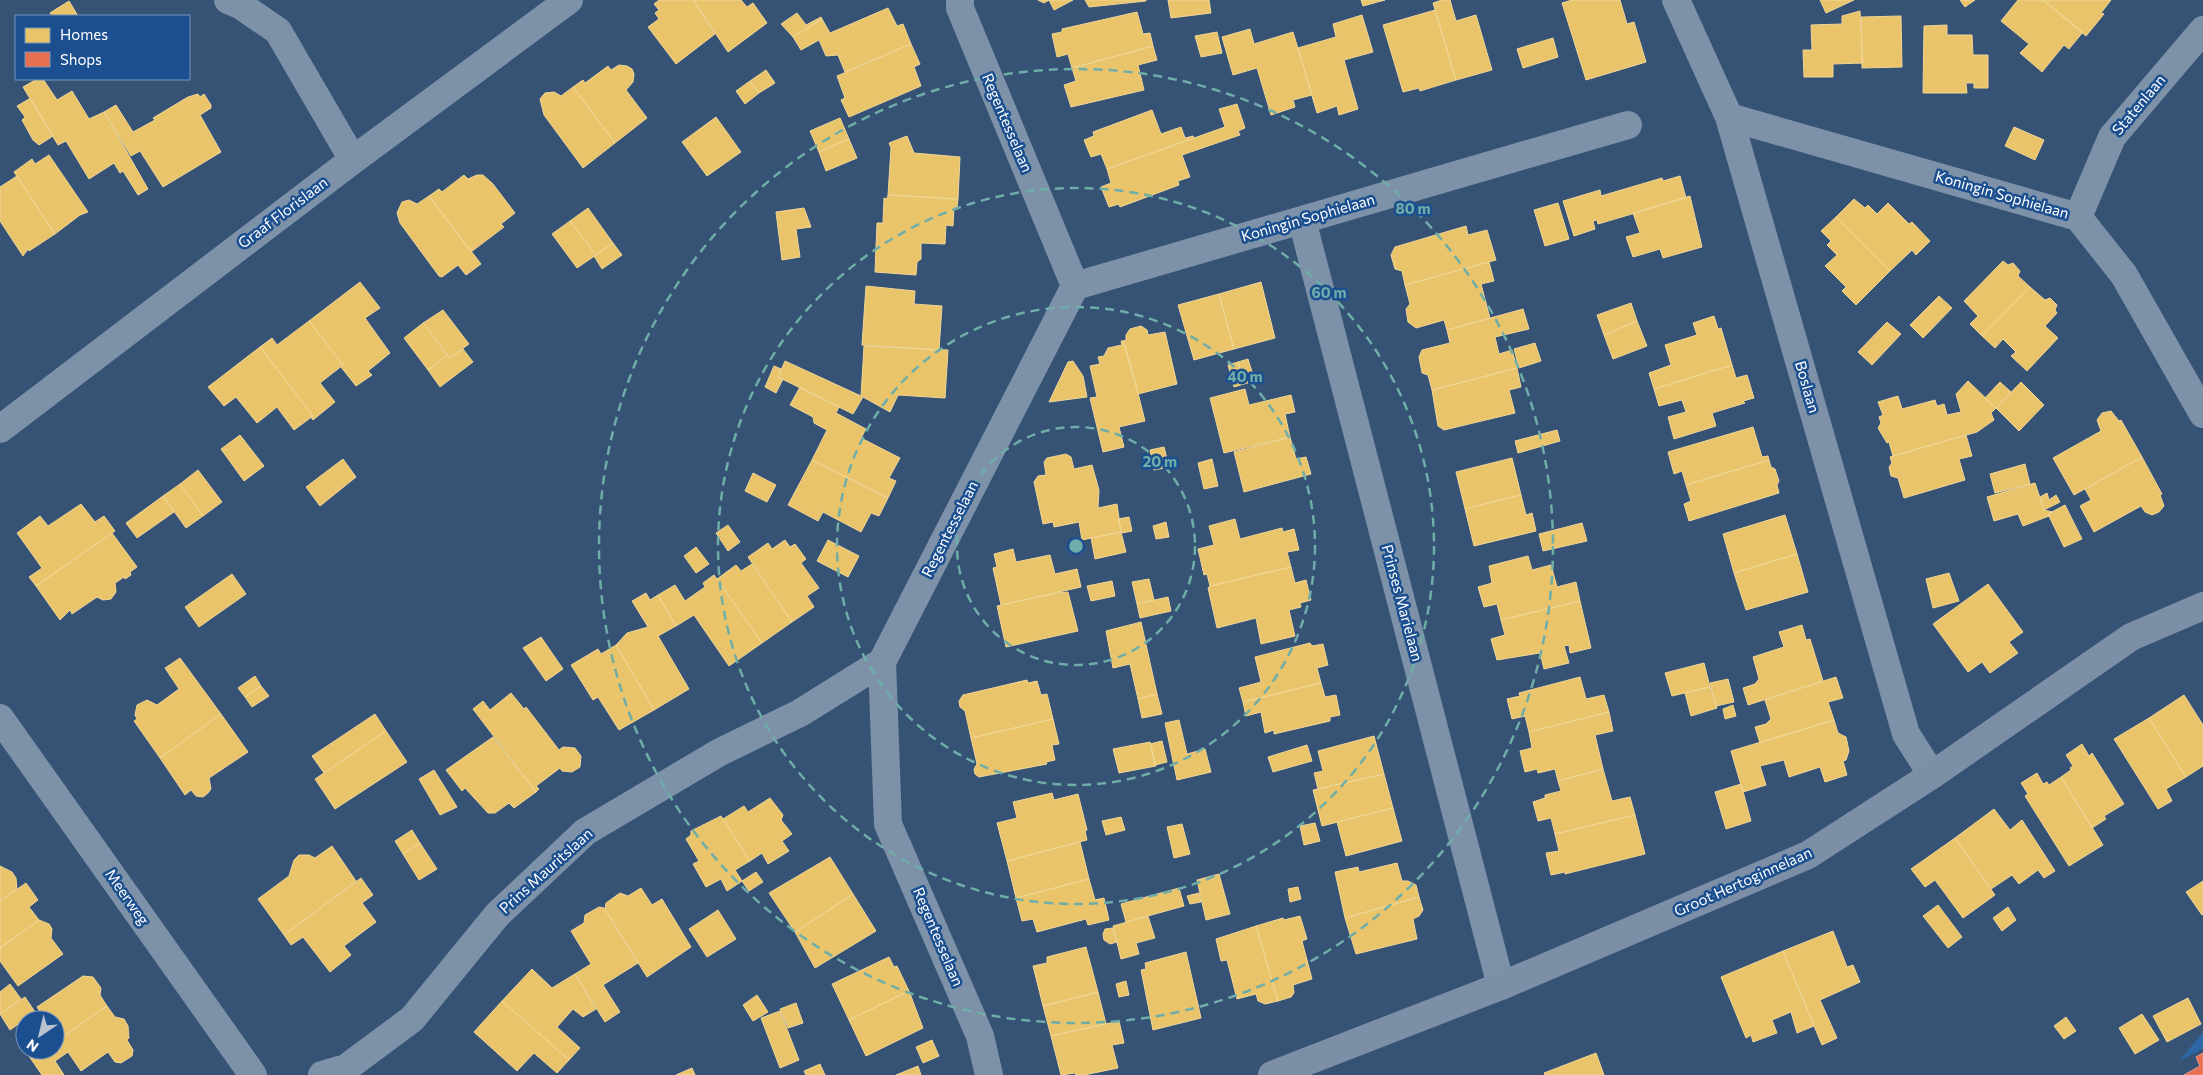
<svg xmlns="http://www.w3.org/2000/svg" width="2203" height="1075" font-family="Commissioner,sans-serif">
<rect width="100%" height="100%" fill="#365274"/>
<path fill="#2f66a5" d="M2203,1032v17l-24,12z"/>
<path fill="#e9c46a" stroke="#f0d697" d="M659,0h34l22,34 -39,30 -28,-37 11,-8 -4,-6 4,-3 -5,-6z
M693,0h48l6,7 6,-4 14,20 -39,29z
M1038,0h35l-19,10 -5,-10 -5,3z
M1085,0h61v1l-57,6z
M1168,0h41l2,13 -40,5z
M1361,0h24l-22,6z
M1442,0h8l6,21 20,-6 16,55 -36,10 -23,-77z
M1572,0h48l7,24 7,-2 12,40 -60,18 -24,-77z
M1820,0h34l-28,13z
M1960,0h15l-10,7z
M2018,0h25l40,32 -14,17 -5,-4 -22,27 -22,-19 9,-9 -28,-23z
M2043,0h68l-10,13 3,1 -18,22z
M69,1l9,15h-26l-2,-3z
M888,8l9,18 6,-2 8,20 -66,28 -7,-17 -12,1 -7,-16 -18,10 -8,-13 29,-18 8,14z
M1435,10l21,70 -36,11 -1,-3 -16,4 -20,-67z
M1860,11l3,52 -30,1v13h-29l-1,-27h9l-1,-25 31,-1v-8z
M1137,12l6,22 7,-1 3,13 -81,22 -4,-14 -11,3 -5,-23 10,-2v-3z
M797,13l9,12 15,-8 1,2 -29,18 -12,-13z
M1362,15l11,37 -29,8 14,49 -19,6 -2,-9 -20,7 -19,-65 38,-11 -3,-13z
M1901,16l1,51 -40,1 -1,-51z
M1947,25v10h25l1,20h15v33h-14v-5h-8l1,10h-44l1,-67z
M1250,29l4,15 39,-12 19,63 -19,5 2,7 -24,8 -14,-47 -24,7 -11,-38z
M1217,32l5,21 -21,4 -6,-21z
M1553,38l5,19 -35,11 -6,-19z
M911,44l9,20 -6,3 7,19 -72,31 -8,-17 4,-2 -8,-22z
M1153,46l4,14 -19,5 6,25 -73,17 -7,-22 12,-4 -4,-13z
M619,65l8,1 5,3 2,5 -1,8 -7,8 21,28 -32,25 -42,-56 10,-7 2,3 23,-17 3,4z
M766,70l9,13 -16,10 -9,-12z
M37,79h6l14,21 15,-9 17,28 15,-7 44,77 -10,6 -15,-24 -3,2 -6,-10 -25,16 -23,-38 -8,4 -35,-58z
M750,81l9,12 -14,11 -9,-13z
M573,87l42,56 -32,25 -39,-53 -4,-16 5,-6 9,-1 7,4z
M198,94l2,3 4,-3 7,11v3l-11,7 21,37 -58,35 -23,-36 -9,5 -27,-44 12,-7 17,27 22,-12 -2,-2 35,-21z
M29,99h2l22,37 -14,9 -6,-5 -11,-20 3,-3 -8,-11z
M1237,104l8,24 -7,3 2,4 -58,20 8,22 -12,4 1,4 -59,22 -1,-3 -10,3 -8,-20 10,-4 -4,-14 118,-42 -6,-18z
M1152,110l9,24 20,-7 4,11 8,-2 1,2 -87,31 -6,-15 -10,3 -7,-17 10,-4 -1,-4z
M716,117l25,35 -34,24 -25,-34z
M840,118l9,21 -30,13 -9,-21z
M2014,127l30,13 -9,20 -30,-14z
M907,136l7,17 46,4 -2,42 -70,-4 3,-47 -2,-5z
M849,139l8,19 -31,13 -7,-19z
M49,155l39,57 -8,3 -25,19 -41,-62 18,-13 3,5z
M464,175l4,4 9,-4h6l10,9 22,29 -14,11 3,3 -33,25 -42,-56 10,-7 3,3z
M17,176l38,58 -26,17 -1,-2 -5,7 -23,-35v-34z
M1680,176l6,22 -88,26 -1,-4 -4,1 2,8 -21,7 -11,-35 37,-11 1,6 61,-18 1,3z
M888,195l70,4 -1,8h-3l-1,19 -7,-1 -1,19 -24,-1v16l-4,3 -1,13 -41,-3 2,-49h6l1,-25 3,1z
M429,196l52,68 -15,11 -8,-10 -16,12 -3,-1 -39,-53 -3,-10 5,-11 7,-2 8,4z
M1690,196l12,51 -39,11 -3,-9 -27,8 -7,-20 14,-4 -7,-20z
M1854,199l11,9 3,-3 9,9 11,-11 21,21 3,-2 18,19 -14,14 -4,-5 -22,21 -54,-54z
M1558,203l11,36 -24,7 -11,-36z
M588,208l25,35 -17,12 -26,-34z
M804,208l7,19 -15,2 4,28 -18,3 -6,-48z
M1836,217l54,54 -34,34 -14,-14 4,-4 -21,-21 12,-11 -10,-10 4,-4 -10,-10z
M570,221l26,34 -19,13 -25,-34z
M1466,226l2,9 19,-5 9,30 -91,25 -3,-14 -7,-2 -4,-14 4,-8z
M613,243l9,12 -20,14 -8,-13z
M2003,261l5,4 5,-2 7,8 -2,5 12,11 -48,49 -12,-12 8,-8 -14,-15z
M1489,262l5,19 -13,3 9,34 -43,12 -3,-10 -28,8 -8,-6 -2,-13 4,-5 -5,-19z
M360,282l20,26 -15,10 25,35 -22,18 4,4 -16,11 -15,-19 2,-2 -34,-44z
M1261,282l14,56 -41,11 -15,-55z
M866,286l49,5 -1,13 28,2 -3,44 -77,-5z
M2030,287l15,13 5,-2 7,7 -2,5 2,3 -12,13 13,12 -31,33 -16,-15 5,-4 -13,-13 -8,9 -13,-12z
M1219,294l15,55 -40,11 -16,-55z
M1939,296l13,12 -29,30 -13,-13z
M1631,303l6,18 -33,14 -7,-20z
M1523,309l6,20 -34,8 4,17 13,-4 5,18 -85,22 -4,-15 -6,-2 -3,-16 3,-7 28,-7 -3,-13z
M443,310l26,34 -19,14 -27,-35z
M1714,316l4,13 3,-1 11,37 -78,24 -5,-16 22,-8 -6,-20 32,-10 -4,-12z
M309,321l34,44 -23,18 15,19 -22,18 -2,-3 2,-1 -53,-69 12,-9 5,7z
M1637,321l10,25 -34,13 -9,-24z
M1887,322l14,12 -29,31 -14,-13z
M423,323l24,32 -19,15 -24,-32z
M1141,326l6,4 1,5 17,-3 12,52 -39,10 -15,-53 3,-1v-5l4,-6z
M1121,341h2l7,20 15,60 -26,6 5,20 -21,5 -13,-54 7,-1 -7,-31 10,-2 -2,-7 6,-1 4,-8 14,-3z
M1535,343l6,18 -22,7 -5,-19z
M864,346l84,4 -3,48 -47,-3 -8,17 -27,-15 -10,17 -75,-37 7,-16 76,35z
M260,347l53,69 -19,14 -17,-23 -20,16 -21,-26 -12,9 -16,-19z
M463,349l10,13 -33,25 -12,-17 19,-15 3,3z
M1248,359l7,22 -11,3 -6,-22z
M1073,361l10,15 4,21 -38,5 19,-40z
M1238,362l6,22 -10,3 -6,-22z
M1732,365l4,13 11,-3 7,23 -11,3 2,2 -33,10 4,13 -42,13 -6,-22 18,-5 -4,-12 -23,6 -5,-17z
M774,366l7,3 -3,8 5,2 -7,14 -11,-6z
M1517,368l4,19 -12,3 6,23 -71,17 -6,-4 -6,-36z
M1968,381l28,27 -5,5 3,7 -17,12 -84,24 -4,-14 -2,1 -9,-15 3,-5 -2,-6 4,-2 -5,-13 20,-6 4,13 33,-9 2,6 7,-2 3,11 14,-3 -5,-18z
M2000,382l11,10 -15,16 -11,-10z
M2021,382l23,23 -25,26 -23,-23z
M800,387l39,20 -3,6 30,16 -5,9 39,20 -11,20 7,3 -8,17 -76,-38 15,-30 -13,-7 -1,-6 -23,-12z
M1245,389l4,16 42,-10 4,17 -10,2 5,23 -66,16 -14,-55z
M2111,411l8,10 2,-1 21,37 -68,38 -21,-37 48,-27 -4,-11 5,-7z
M1753,427l9,30 6,-1 1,4 -83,25 -4,-14 -8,3 -6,-22z
M1557,430l3,11 -42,12 -3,-12z
M240,435l24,31 -20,15 -23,-32z
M1966,435l6,21 -13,3 6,21 -61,18 -6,-20 -7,-2 -2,-9 3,-4 -2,-6z
M1290,437l6,22 10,-2 5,17 -67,18 -10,-40z
M1164,447l5,20 -15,3 -4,-20z
M1066,454l5,3 3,12 18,-4 7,25 -1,18 19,-4 4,28 -39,8 -3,-18 -25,5 -1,-5 -10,2 -9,-42 4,-6 8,-1 -2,-13 3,-4z
M2142,457l20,37 -2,1 4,11 -5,6 -7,3 -7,-3 -4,-6 -47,26 -14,-26 11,-6 -6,-11z
M1512,458l9,37 -56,14 -9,-37z
M343,459l13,18 -36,29 -14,-19z
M1212,459l6,27 -14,3 -6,-26z
M812,460l76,38 -9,18 -8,-3 -10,19 -38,-20 -5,9 -30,-16z
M1769,460l2,7 4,2 4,12 -2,4 2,8 -90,28 -5,-17 7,-3 -5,-16z
M2025,464l5,20 -35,9 -5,-19z
M198,470l24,32 -19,14 -23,-32z
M753,473l23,12 -9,17 -22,-11z
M2035,483l9,27 8,2 -4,2 1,2 -26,10 -5,-12 -24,7 -7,-24z
M180,484l23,32 -17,12 -23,-32z
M2047,493l2,7 7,-5 4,7 -16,8 -4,-13z
M1521,495l5,20 6,-2 4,18 -62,15 -9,-37z
M163,496l11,16 -37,26 -11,-15z
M81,504l14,18 9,-6 11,15 -79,55 -7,-9 13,-9 -25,-35 23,-17 8,10z
M2065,505l17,34 -18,8 -16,-33z
M1785,515l12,39 -63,19 -11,-39z
M1129,517l3,14 -10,2 -4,-14z
M1235,519l5,20 42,-11 1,4 11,-3 5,21 -12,2 4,15 -81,19 -3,-12 -3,1 -6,-26 16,-4 -5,-19z
M1166,522l3,15 -13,2 -3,-13z
M1582,523l5,18 -44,10 -4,-17z
M728,525l12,17 -12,9 -12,-18z
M1121,532l5,20 -31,7 -4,-21z
M112,533l25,34 -7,5 1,3 -6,4 -1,-2 -9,6 1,9 -5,7 -8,1 -6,-3 -25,17 -2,-4 -10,10 -24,-34z
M785,540l5,7 5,-3 11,15 -5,4 18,25 -12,8 7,11 -22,15 -44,-65 20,-14 4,6z
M828,540l31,16 -11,21 -31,-16z
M696,547l13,17 -13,9 -12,-17z
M1013,549l3,13 34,-7 5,19 22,-5 4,18 -80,18 -8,-37 4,-1 -3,-13z
M1797,554l11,38 -62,18 -12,-37z
M1528,556l4,14 19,-5 6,22 19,-5 4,19 -79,19 -4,-16 -13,3 -6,-20 14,-4 -3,-17z
M752,564l40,58 -30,21 -45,-64 19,-14 5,6z
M1291,567l4,16 11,-3 5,20 -11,3 1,4 -12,3 6,26 -34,8 -5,-26 -39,10 -9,-40 2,-2z
M1949,573l10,28 -26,7 -7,-29z
M232,574l14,20 -47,33 -14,-20z
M714,575l48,68 -33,23 -35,-51 -18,11 -18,-31 17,-10 10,16 20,-14 -2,-4z
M1149,579l5,21 -17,4 -5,-22z
M1112,581l3,15 -24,5 -4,-15z
M1988,584l35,48 -14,10 9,11 -28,20 -8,-11 -14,10 -35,-48z
M1068,592l10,39 -72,16 -9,-41 59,-13z
M646,593l4,7 8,-5 18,31 -18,10 31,53 -35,21 -38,-65 11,-12 21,-6 -16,-26z
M1168,597l3,14 -31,7 -3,-14z
M1580,601l11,47 -21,5 -1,-8 -5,1 5,17 -25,6 -4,-16 -43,7 -6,-21 14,-4 -4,-15z
M1141,622l16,72 -19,5 -8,-35 -17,4 -7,-37z
M1802,625l4,15 4,-1 13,42 -75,24 -5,-17 12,-4 4,-5 -6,-22 31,-10 -5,-15z
M541,637l22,32 -17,12 -23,-33z
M1310,643l2,3 11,-2 5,21 -11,3 4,15 -78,19 -4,-14 22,-6 -6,-25z
M616,645l38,65 -35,20 -21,-33 -5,3 -22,-35 27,-16 3,5z
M180,658l41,56 -61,44 -26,-37 3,-2 -2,-4 2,-10 10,-5 10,5 22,-16 -14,-21z
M1704,663l6,24 -38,9 -7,-23z
M255,676l6,10 -16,11 -7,-9z
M1580,677l6,22 18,-4 5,17 -80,20 -4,-16 -13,3 -5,-20 13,-3 -1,-3z
M1836,677l7,21 -15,4 6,18 -74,23 -5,-16 11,-3 5,-5 -6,-19z
M1728,679l6,23 -18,4 -6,-23z
M1027,680l1,3 9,-2 4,14 6,-1 6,25 -82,19 -6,-27 -5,-4 -1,-6 4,-6z
M1321,683l4,14 11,-2 4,20 -10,2v4l-56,13v-4l-9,3 -4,-21 -15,4 -3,-14z
M261,686l8,10 -17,11 -7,-10z
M1710,687l7,21 -26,8 -6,-23z
M511,693l13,16 2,-2 33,43 4,-3 12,1 6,8 -1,11 -8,5 -10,-1 -2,-3 -24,18 3,3 -3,3 -63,-83 10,-8 7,9z
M1157,694l5,20 -20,4 -4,-19z
M2184,695l19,30v41l-17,11 -37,-59z
M1733,705l3,11 -11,3 -2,-10z
M1609,712l4,19 -18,4 8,34 -45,12 -3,-12 -17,4 -1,-4 -12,3 -5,-21 12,-3 -3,-16z
M221,714l27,38 -39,26 2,11 -3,4 -5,4 -7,-1 -5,-6 -6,5 -25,-37z
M375,714l11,17 -62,42 -12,-17z
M2149,718l37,59 -20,12 6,12 -14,8 -44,-70z
M1053,719l6,25 -7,1 3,15 -9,2 1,2 -68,13 -4,-3 -1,-5 3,-5 -6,-26z
M1179,720l8,34 18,-5 6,23 -34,8 -12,-57z
M1834,720l4,13 8,4 3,14 -3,9 -3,1 4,14 -22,7 -5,-15 -31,10 -5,-17 -24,6 6,19 -23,7 -12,-41z
M386,731l21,31 -72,47 -20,-30z
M1374,736l10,38 -66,15 -4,-16 9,-2 -5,-20z
M493,737l43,55 -22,16 -5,-5 -14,10h-7l-23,-25 -3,3 -16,-21z
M1162,741l5,21 -12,3 -5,-21z
M1150,742l6,24 -37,7 -6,-24z
M2082,744l7,12 3,-3 32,51 -20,12 2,3 -14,9 -31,-51 10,-7 -1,-2 3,-2 -7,-11z
M1307,745l5,16 -39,11 -5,-15z
M1603,769l9,32 18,-4 5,18 -80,19 -4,-16 -13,3 -5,-19 12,-4v-3l16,-4 -3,-10z
M434,770l23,37 -17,8 -21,-36z
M2037,773l6,11 4,-2 2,3 12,-8 42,68 -34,21 -44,-70 3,-2 -7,-11z
M1384,774l9,34 -71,18 -9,-36z
M1741,784l10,37 -25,8 -11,-37z
M1052,793l2,7 24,-6 9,36 -2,1 2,9 -80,21 -10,-38 20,-5 -4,-16z
M770,798l13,17 -2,5 11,14 -10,7 7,10 -21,13 -6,-11 -12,8 -27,-42 21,-13 4,6z
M1393,808l9,33 -56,15 -9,-34z
M1994,809l16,21 12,-10 33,51 -11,7 -6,-8 -19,14 -7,-9 -21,14 -36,-51z
M1635,815l10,39 -80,20v-2l-14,3 -5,-22 13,-2 -4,-17z
M721,816l29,45 -15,9 7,11 -15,10 -6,-12 -15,8 -13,-23 6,-3 -13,-22 5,-4v-4z
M1121,817l4,13 -19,5 -4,-14z
M1315,823l5,18 -16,4 -4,-19z
M1182,824l8,30 -16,4 -7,-31z
M412,830l8,13 -17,11 -8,-13z
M1955,838l40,57 -32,23 -28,-38 -10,7 -14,-18z
M1080,842l9,37 -73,19 -9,-37z
M420,843l17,26 -18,11 -16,-26z
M332,846l24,35 -72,54 -26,-36 31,-23 5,-16 5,-5h10l6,3z
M830,857l23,37 -58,38 -26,-39z
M1397,863l5,18h6l8,4 3,12 -74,21 -10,-46 23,-5 1,5z
M0,866l12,6 4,6 1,11 -17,12z
M756,872l7,10 -14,9 -7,-10z
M1219,874l11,40 -24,6 -9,-40z
M361,878l12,17 -11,8 14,19 -32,24 7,9 -21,17 -27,-35 -12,8 -7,-10z
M1089,879l6,21 9,-2 5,22 -21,5 -2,-6 -49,13 -4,-13 -11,2 -6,-23z
M2203,881v33l-1,1 -16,-23z
M26,883l12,17 -9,7 10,13 -39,28v-47z
M1298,887l3,12 -11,3 -2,-13z
M641,888l11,17 10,-6 29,48 -44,30 -42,-68 1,-6 14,-10 8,3z
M1179,888l5,18 -58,16 -5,-18z
M1199,893l2,9 -11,2 -3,-8z
M853,894l23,37 -61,37 -20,-36z
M1419,897l4,13 -4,6 -6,3 4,20 -61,15 -11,-36z
M1938,905l24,32 -14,11 -25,-32z
M599,907l5,1 34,55 -35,22 17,27 -15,10 -30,-48 16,-10 -20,-33 13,-8 1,-8z
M2008,907l8,13 -14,11 -9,-13z
M718,910l18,29 -29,18 -18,-28z
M1148,916l7,22 -19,5 3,11 -18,5 -8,-33z
M1300,916l7,23 -5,2 10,38 -19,6 1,8 -3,4 -13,4 -22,-75 27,-8 1,2z
M39,920l10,4 3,5 -1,9 12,16 -45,32 -18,-25v-13z
M1256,926l22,75 -13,3 -7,-3 -2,-7 -19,5 -10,-39 -6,1 -5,-22z
M1113,928l4,14 -7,2 -6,-4 -1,-6 2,-5z
M1833,931l14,36 6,-2 7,17 -40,18 17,38 -15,7 -39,-94z
M1086,947l12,45 -55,14 -10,-40 14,-3v-6z
M1783,951l31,75 -17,7 -6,-21 -19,8 5,13 -24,9 -2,-7 -5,3 -25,-61z
M1186,952l15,66 -48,12 -12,-60 5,-1 -1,-6z
M889,957l5,10 3,-1 12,25 -60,29 -17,-36z
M532,969l20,19 23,-14 21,35 -13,8 -10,-8 -16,18 23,21 -11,12 -67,-59z
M83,976l10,1 8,11 -1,7 7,11 -48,33 -4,-6v-13h-9l-9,-13z
M1126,981l3,14 -10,2 -3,-13z
M10,984l11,15 -21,15v-22z
M909,991l14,37 -57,28 -17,-36z
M1098,992l8,32 -55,12 -8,-30z
M757,995l11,17 -15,9 -10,-16z
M25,997l10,15 -25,18 -10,-16z
M2188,998l13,26 -34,18 -14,-26z
M502,1001l67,59 -12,13 -23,-20 -17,18 -43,-39z
M796,1003l7,20 -15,5 -8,-19z
M107,1006l8,11 9,2 4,7 1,12 -2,2 6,10 -1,6 -11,7 -6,-1 -7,-10 -27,19 -13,-19 -13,9 9,14h-22l-11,-16 13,-9h11v-8z
M780,1011l19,49 -19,8 -19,-50z
M2142,1014l17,26 -24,14 -16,-26z
M2066,1017l10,14 -12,8 -10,-13z
M1119,1021l5,22 -12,2 6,23 -34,7h-8l-1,-2 -14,2 -10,-39z
M932,1040l7,16 -16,7 -7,-16z
M25,1047v3l18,1 -12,8 -8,-11z
M1596,1053l8,22h-59l-1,-2z
M820,1064l5,11h-19l-2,-4z
M918,1066l3,9h-25l5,-2z
M692,1068l3,7h-19z"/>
<path fill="#e76f51" stroke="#ee9a85" d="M2203,1053v22h-19l16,-9 -4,-9z"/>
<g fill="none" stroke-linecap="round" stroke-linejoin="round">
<path stroke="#7d92a8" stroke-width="28" d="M228,0l12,5 38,26 75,129
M960,0v8l115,278 -193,376 6,162 92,212 9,39
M1676,0l53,117 177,617 26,41
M1729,117l349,100 46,58 79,139
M2078,217l34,-80 91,-107
M1302,220l199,766
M1075,286l553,-161
M0,429l353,-269 216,-160
M0,718l253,357
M322,1075l24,-7 66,-49 85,-104 88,-83 135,-80 80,-39 82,-51"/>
<path stroke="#7d8ea7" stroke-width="28" d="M1272,1075l229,-89 307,-131 124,-80 199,-138 72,-31"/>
</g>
<g fill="none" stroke="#6fada8" stroke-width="2.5" stroke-dasharray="9 6">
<circle cx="1076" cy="546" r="119"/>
<circle cx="1076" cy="546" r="239"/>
<circle cx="1076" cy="546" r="358"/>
<circle cx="1076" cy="546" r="477"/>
</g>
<g text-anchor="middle" stroke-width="5" stroke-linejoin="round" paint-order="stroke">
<g font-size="15" fill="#fff" stroke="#1b4f8f">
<text transform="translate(2139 105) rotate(-50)" y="5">Statenlaan</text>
<text transform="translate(1007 123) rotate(67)" y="5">Regentesselaan</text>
<text transform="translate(2002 195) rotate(16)" y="5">Koningin Sophielaan</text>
<text transform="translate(283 213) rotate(-37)" y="5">Graaf Florislaan</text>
<text transform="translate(1308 218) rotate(-16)" y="5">Koningin Sophielaan</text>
<text transform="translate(1807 387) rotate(74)" y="5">Boslaan</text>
<text transform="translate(950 529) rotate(-63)" y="5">Regentesselaan</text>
<text transform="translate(1402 603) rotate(75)" y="5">Prinses Marielaan</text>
<text transform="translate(546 871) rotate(-42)" y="5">Prins Mauritslaan</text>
<text transform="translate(1743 882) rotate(-24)" y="5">Groot Hertoginnelaan</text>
<text transform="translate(127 897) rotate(55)" y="5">Meerweg</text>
<text transform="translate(938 937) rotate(67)" y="5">Regentesselaan</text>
</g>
</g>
<circle cx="1076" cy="546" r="8" fill="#6fada8" stroke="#1b4f8f" stroke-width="2.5"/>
<g font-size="15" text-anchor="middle" font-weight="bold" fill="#6fada8" stroke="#1b4f8f" stroke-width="5" stroke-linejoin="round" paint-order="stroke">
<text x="1413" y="214">80 m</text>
<text x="1329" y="298">60 m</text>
<text x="1245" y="382">40 m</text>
<text x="1160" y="467">20 m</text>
</g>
<rect x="15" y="15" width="175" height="65" fill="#1b4f8f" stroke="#7695bc"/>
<rect x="25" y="28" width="25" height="15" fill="#e9c46a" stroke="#7695bc"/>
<text x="60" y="40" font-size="15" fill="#ffffff">Homes</text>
<rect x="25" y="52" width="25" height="15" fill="#e76f51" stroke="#7695bc"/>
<text x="60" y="65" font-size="15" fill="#ffffff">Shops</text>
<g transform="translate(40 1035) rotate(215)"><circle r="24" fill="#1b4f8f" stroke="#7695bc"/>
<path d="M0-4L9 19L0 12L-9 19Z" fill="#b9c2ce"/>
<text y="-8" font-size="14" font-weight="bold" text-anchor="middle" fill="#ffffff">N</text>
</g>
</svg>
